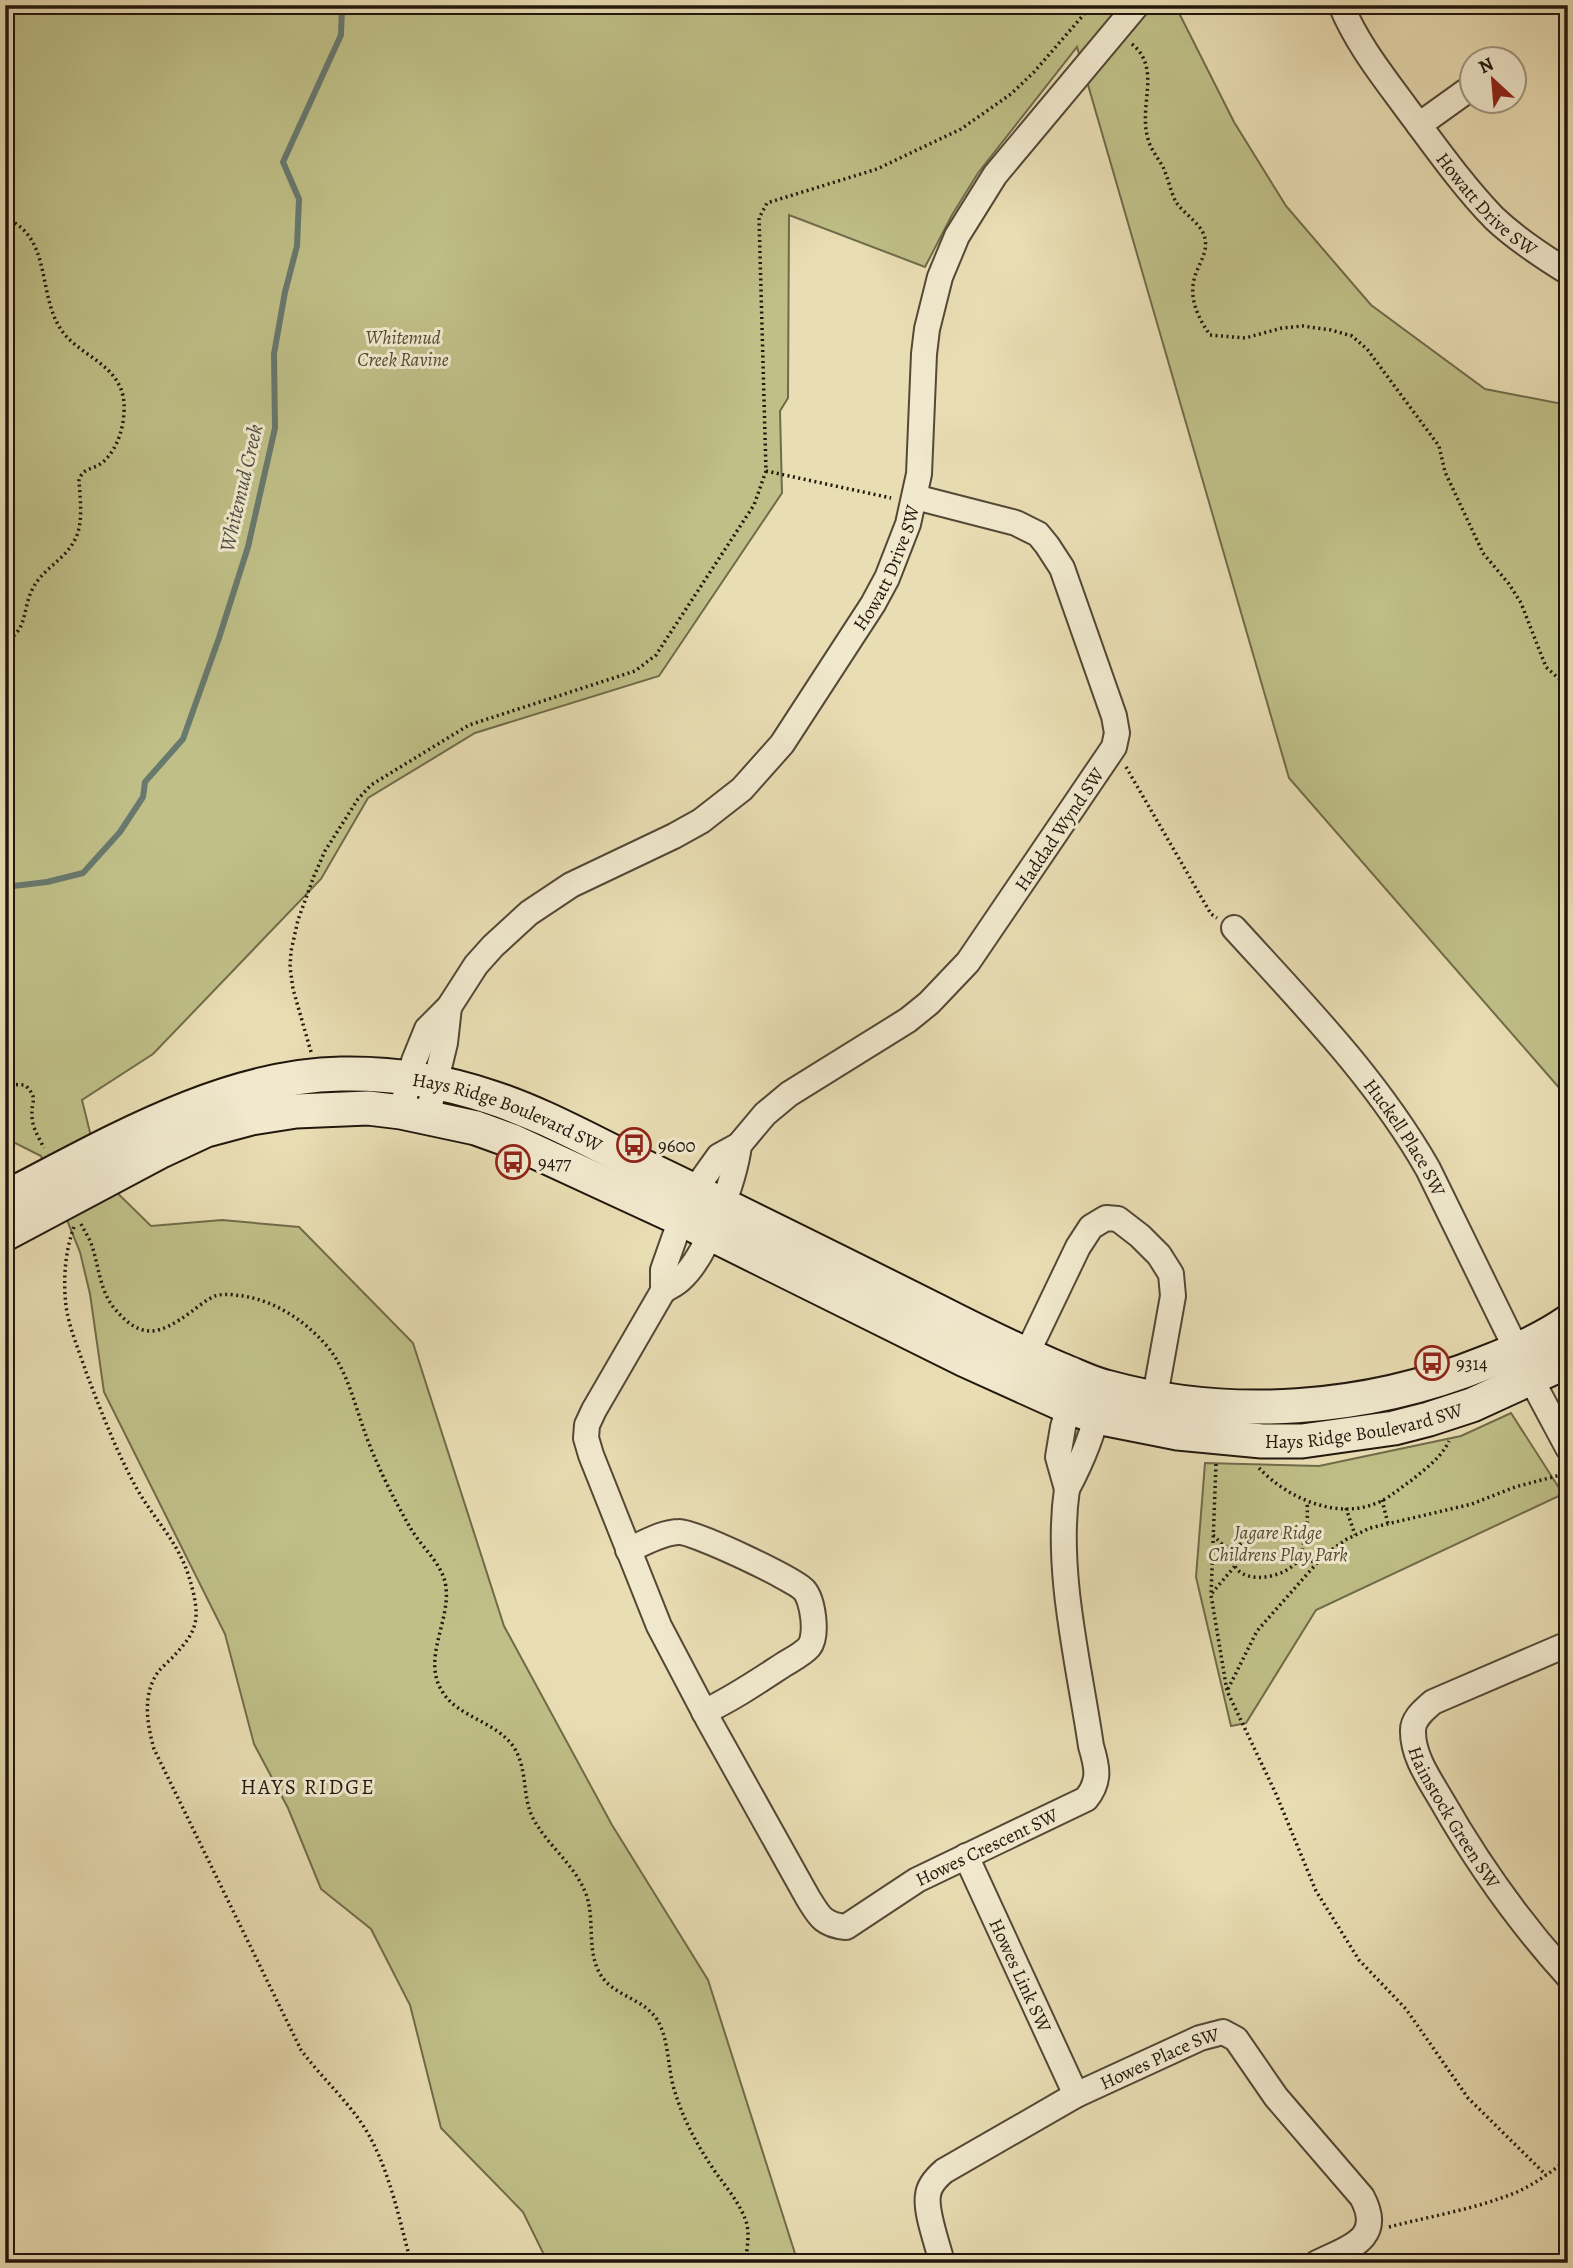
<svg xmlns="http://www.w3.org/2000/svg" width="1573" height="2268" font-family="Alegreya,serif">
<rect width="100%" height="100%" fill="#e9ddb3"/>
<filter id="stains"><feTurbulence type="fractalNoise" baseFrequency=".00286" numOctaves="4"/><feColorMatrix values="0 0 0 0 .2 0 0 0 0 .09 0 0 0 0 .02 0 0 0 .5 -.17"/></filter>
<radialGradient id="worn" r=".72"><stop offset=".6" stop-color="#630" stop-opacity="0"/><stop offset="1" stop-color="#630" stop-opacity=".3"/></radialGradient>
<path fill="#bfbf87" stroke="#706b4a" stroke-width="2" d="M5,5h1170l59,117 52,84 85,99 114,84 83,16v693l-279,-320 -212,-731 -99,126 -26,42 -27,52 -136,-52 -1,183 -8,13 2,82 -123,183 -184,57 -107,65 -47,81 -168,175 -71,46 19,77 50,49 71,-6 77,7 114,116 91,283 108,199 96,155 90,283h-250l-25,-51 -82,-84 -31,-123 -39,-76 -50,-40 -33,-81 -34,-64 -29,-110 -121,-242 -14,-98 -10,-42 -39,-96 -36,-18z
M1511,1413l52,81 -247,116 -70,113 -15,3 -35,-149 9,-114 114,3 142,-30z"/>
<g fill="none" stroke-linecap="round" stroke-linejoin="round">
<path stroke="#68796e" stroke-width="6" d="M5,484l3,13 -3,19
M5,887l42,-5 36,-9 37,-41 23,-35 2,-15 38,-43 36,-101 29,-91 27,-119 -1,-74 11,-62 12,-46 2,-47 -16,-37 58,-127 1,-30"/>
<g stroke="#544836" stroke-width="28">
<g id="street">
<path id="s1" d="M1341,5c16,39 42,71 66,104 28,37 55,76 87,109 22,21 48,38 74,54"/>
<path d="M1419,125l53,-38"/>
<path id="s2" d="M915,497l101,26 22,11 9,11 15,23 52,148 3,17 -3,14 -146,215 -39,41 -21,17 -119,74 -24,20 -26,31 -20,11 -25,35 -13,28 -18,51v21l-69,119 -7,15 -1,13 5,17 68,171 50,95 99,177c11,18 15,27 38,29l71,-47 169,-81c15,-18 11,-33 5,-53 -12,-82 -36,-175 -24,-257"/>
<path id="s3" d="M1234,928c70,77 142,150 194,241l103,210 37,69"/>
<path id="s4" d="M401,1112l13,-51 13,-32 22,-22 27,-42 17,-19 36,-33 42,-28 103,-49 27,-15 41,-32 40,-45 91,-140 14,-26 21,-54 11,-50 5,-120 3,-25 13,-52 17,-41 38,-61 142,-170"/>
<path d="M427,1117l18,-74 4,-36"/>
<path d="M663,1291c6,-4 13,-7 18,-12 26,-23 54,-100 58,-134"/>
<path d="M1019,1370l59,-123 13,-20 15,-9 12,1 22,17 19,19 12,19 2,22 -21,117"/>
<path d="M1073,1392l-10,35 -5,30 9,32c15,-28 27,-57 33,-88"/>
<path d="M628,1550c15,-6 34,-18 51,-18 14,-1 115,47 125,58 9,10 14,46 5,57 -6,7 -18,13 -26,18 -26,17 -51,34 -79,47"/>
<path id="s5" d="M1568,1644l-135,58c-9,8 -21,17 -20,30 0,25 17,48 29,69 36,63 77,121 126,175"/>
<path id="s6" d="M966,1856l110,239"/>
<path id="s7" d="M942,2263c-4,-18 -17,-51 -14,-68 1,-10 9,-18 16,-24l132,-76 124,-57 23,-6 13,7 40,58 86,100c23,43 -15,51 -45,66"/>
</g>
</g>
<g stroke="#22170d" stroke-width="37">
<g id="secondary">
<path id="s8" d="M5,1198c103,-53 218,-122 336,-124 50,-1 102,7 149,23 50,16 98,43 146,66 101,48 201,98 301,148 41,21 80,40 122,58 16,6 30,14 47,18 124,34 260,24 379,-24 28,-11 57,-23 83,-41"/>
<path id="s9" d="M5,1234l156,-83 45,-21 45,-12 45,-7 72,-3 33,4 75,16 36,13 169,78 284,141 104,47 28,10 81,16 84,8h40l92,-13 35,-9 43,-14 96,-44"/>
</g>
</g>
<path stroke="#22170d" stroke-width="3.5" stroke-dasharray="2 3.5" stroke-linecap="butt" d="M1132,44c30,25 6,61 16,95 3,11 10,19 15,28 5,11 8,26 13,35 7,11 23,20 28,33 6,17 -7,30 -10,45 -5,20 5,39 16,55l35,3 37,-10 21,-2 28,4 21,6 15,13 72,97 6,26 38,81 26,31 12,19 25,64 22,20
M5,218c47,19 32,73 55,110 17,28 61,35 64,75 1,20 -5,45 -21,59 -9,8 -20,5 -24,18 1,17 4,39 -2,55 -9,24 -35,33 -45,55 -10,20 -4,41 -27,51
M766,471l125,27
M1126,767l85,147 6,4
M311,1052l-18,-63 -3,-22 1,-16 7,-31 16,-44 11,-25 33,-52 13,-14 98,-60 166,-54 21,-16 11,-17 87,-133 12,-34 -7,-253 8,-15 110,-34 84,-40 50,-35 23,-22 58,-67
M5,1084l20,1c14,14 6,15 7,31 0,11 7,22 12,32
M81,1224c3,6 7,12 10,19 8,22 8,46 23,65 28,33 45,27 77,4 7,-5 16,-13 24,-16 9,-3 19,-1 28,0 32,5 61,24 83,49 20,23 27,54 37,82 11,33 30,71 48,102 11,19 33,36 35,59 4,34 -24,71 -4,103 15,26 53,30 71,55 16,24 8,51 21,74 15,27 41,45 52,74 9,25 1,52 12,76 12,26 42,26 58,48 14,21 11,51 19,74 9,30 24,56 41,81 11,15 24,31 30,48 4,13 1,29 -1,42
M74,1227c-9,24 -11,53 -8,79 3,22 13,44 20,66 15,39 30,79 51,117 18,32 42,53 53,91 4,14 9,33 4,47 -4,12 -13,21 -21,30 -5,5 -11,10 -15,15 -16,23 -11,52 -4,77l147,301c22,30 53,56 70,89 20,38 29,83 40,124
M1216,1464l-5,131 16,96 49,103 40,97 43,69 47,49 62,89 78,77
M1259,1468c30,32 84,55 126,31 10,-6 18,-13 27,-19 14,-12 29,-22 37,-39
M1382,1500l6,24
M1346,1508l9,27
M1213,1535l10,10 10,5
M1304,1541c-26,-13 -49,-10 -71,9 -7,39 55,32 68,6 2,-3 1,-7 2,-10 4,-16 5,-28 4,-44
M1301,1557l16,6
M1212,1593l23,-27
M1228,1689l29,-58 67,-76 23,-16 23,-11 102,-24 43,-17 53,-14
M1389,2227c42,-11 87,-18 128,-35 18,-8 35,-21 51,-33"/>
<use href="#street" stroke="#f1e9ce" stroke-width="24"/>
<use href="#secondary" stroke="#f1e9ce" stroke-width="33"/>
</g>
<defs>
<g id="bus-ring" transform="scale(1.75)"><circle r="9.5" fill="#f1e9ce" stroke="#8f2418" stroke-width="1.5"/><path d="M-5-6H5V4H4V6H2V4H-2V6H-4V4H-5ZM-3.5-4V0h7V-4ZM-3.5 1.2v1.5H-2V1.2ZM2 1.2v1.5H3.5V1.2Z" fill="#8f2418"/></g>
</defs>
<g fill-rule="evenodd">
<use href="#bus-ring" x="634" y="1145"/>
<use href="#bus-ring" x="513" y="1162"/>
<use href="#bus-ring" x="1432" y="1363"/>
</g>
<g text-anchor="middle" stroke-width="6" stroke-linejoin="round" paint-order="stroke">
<g font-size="19" fill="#22170d" stroke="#f1e9ce">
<text dy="7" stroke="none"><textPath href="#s1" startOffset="248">Howatt Drive SW</textPath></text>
<text dy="7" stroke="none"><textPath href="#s4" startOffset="756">Howatt Drive SW</textPath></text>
<text transform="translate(1059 829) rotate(-56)" y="7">Haddad Wynd SW</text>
<text dy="7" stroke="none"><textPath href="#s8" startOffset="534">Hays Ridge Boulevard SW</textPath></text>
<text dy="7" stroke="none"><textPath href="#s3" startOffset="271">Huckell Place SW</textPath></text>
<text dy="7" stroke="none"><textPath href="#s9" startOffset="1456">Hays Ridge Boulevard SW</textPath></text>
<text dy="7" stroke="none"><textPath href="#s5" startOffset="280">Hainstock Green SW</textPath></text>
<text dy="7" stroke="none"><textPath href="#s2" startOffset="1978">Howes Crescent SW</textPath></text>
<text dy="7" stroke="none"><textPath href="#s6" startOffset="131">Howes Link SW</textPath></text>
<text dy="7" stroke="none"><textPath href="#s7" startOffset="343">Howes Place SW</textPath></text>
</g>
<g font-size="19" font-style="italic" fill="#514932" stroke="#f1e9ce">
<text x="403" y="344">Whitemud<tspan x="403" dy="22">Creek Ravine</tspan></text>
<text x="1278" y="1539">Jagare Ridge<tspan x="1278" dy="22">Childrens Play Park</tspan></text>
</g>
<g font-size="19" fill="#22170d" stroke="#f1e9ce" text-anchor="start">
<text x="658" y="1152">9600</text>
<text x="538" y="1169">9477</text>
<text x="1456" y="1370">9314</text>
</g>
<g font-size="21" font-style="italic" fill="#4b5045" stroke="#f1e9ce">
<text transform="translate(241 488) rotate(-77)" y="7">Whitemud Creek</text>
</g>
<g font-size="21" letter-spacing="2" fill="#22170d" stroke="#f1e9ce">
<text x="308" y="1794">HAYS RIDGE</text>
</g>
</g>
<rect width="1573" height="2268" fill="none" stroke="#e9ddb3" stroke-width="28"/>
<rect x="7" y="7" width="1559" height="2254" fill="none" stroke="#22170d" stroke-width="3.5"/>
<rect x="14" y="14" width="1545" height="2240" fill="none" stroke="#22170d" stroke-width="2"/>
<g transform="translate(1493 80) rotate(334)"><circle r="33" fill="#f1e9ce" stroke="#9e9581" stroke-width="2"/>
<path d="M0-5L12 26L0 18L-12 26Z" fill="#8f2418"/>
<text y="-10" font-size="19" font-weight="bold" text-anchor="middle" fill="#22170d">N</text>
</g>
<rect width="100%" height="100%" filter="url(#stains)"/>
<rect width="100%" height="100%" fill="url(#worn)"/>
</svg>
